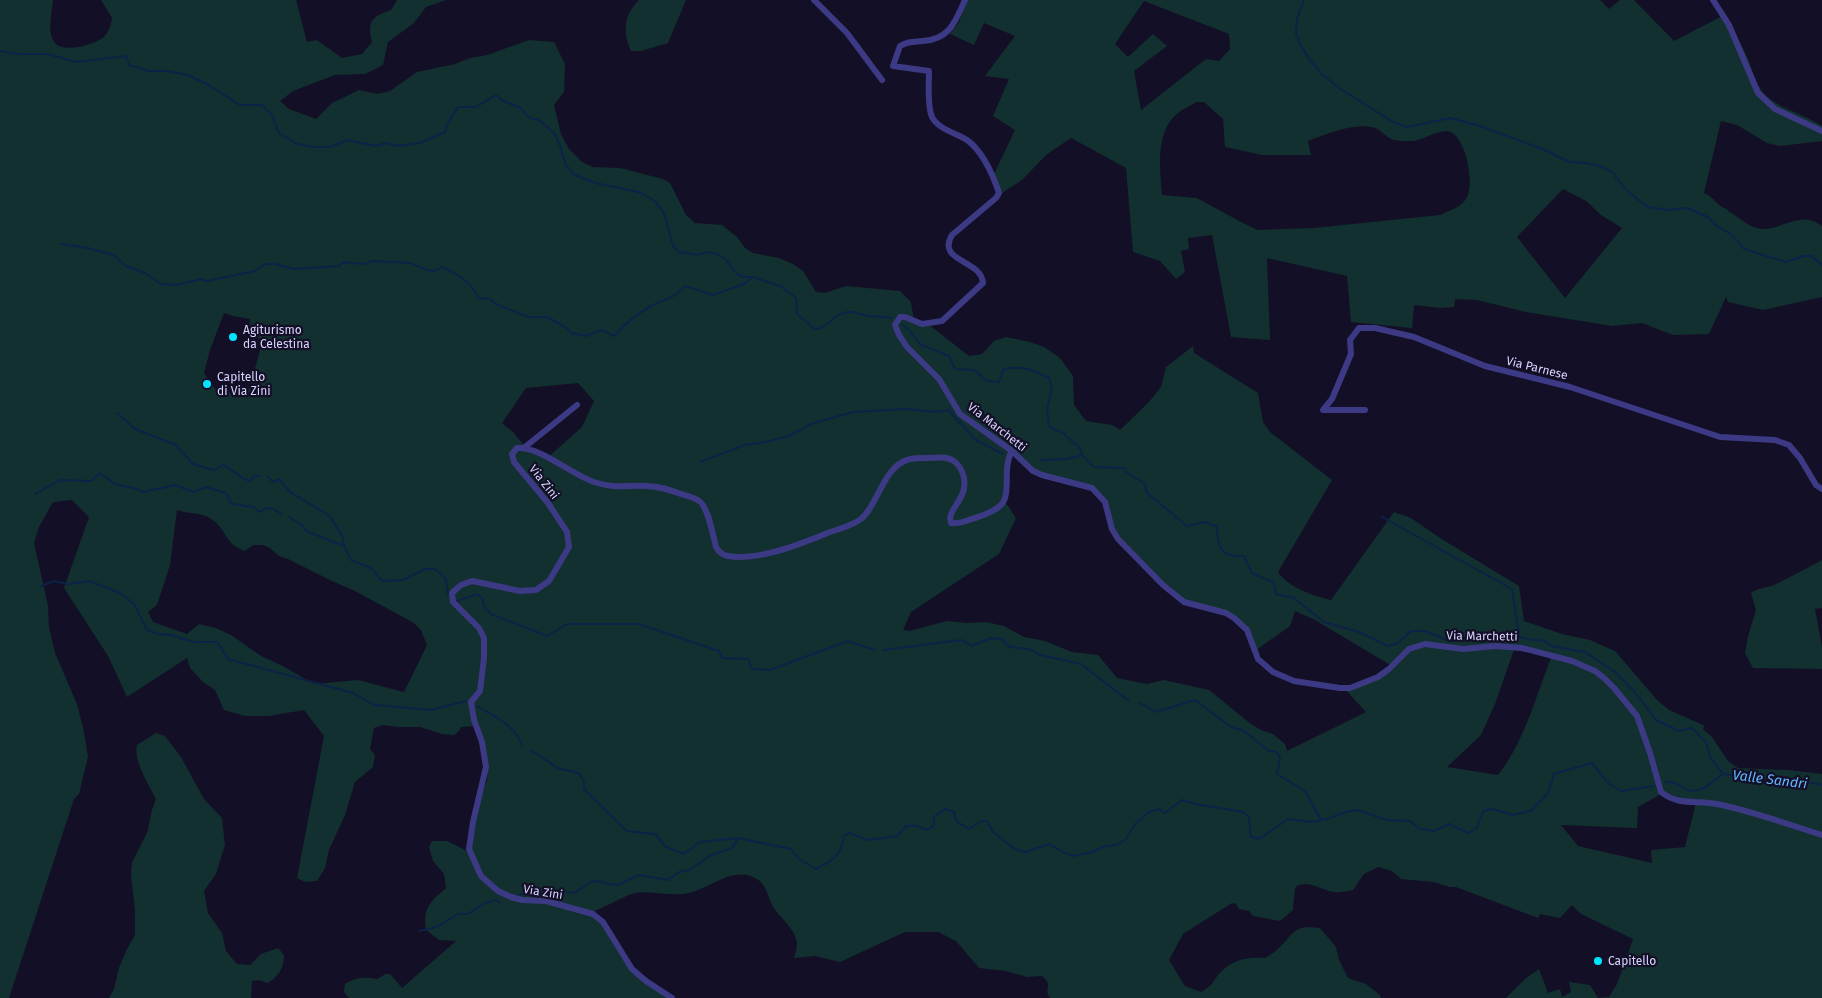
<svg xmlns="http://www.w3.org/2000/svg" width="1822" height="998" font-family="'Fira Sans',sans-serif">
<rect width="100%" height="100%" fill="#130f26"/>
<path fill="#12302f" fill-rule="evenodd" d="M0,0h53c-1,12 -6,32 1,42 9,12 42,3 51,-6 4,-5 6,-11 7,-18l-11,-18h195l11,42 10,-2 25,18 20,-4 10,-12c-6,-21 1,-26 19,-32l6,-10h49l-20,7 -12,16 -26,19 -5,23 -18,9 -30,1 -42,16 -13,10 9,8 27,10 16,-16 27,-13 19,4 12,-3 27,-19 38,-8 15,-6 17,-3 42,-15 25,2 11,22 -1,28 -10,13 7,29 8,15 13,13 11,5 27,1 43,11 7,4 16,32 9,8 27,2 15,12 8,11 8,5 26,5 14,6 10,7 13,21 9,1 21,-7 54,5 11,11 3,19 14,3 41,32 13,-2 12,-13 12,-4 24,5 14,5 16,11 13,18 1,29 12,16 26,4 8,5 28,-27 13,-16 5,-20 27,-21 1,7 64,40 5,29 7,10 62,48 -54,92c11,16 35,24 53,28l63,-88 17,6 29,20 79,48 5,35 38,13 28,6 25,11 43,50 11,9 34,15 2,1 -2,3 9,8 16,24 10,7 50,2 34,4v224h-316l20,-20 13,-9 9,24 12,-4 2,8 9,-5 -2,-10 21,3 8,13 11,-1 8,-13 16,-45 -52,-25 -9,-9 -12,13 -20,-4 -2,4 -82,-31h-7l-15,-5 -33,-3 -9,-8 -14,-4 -14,7 -11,16c-6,1 -14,3 -20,2 -12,-2 -28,-14 -38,-4l-2,22 -13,11 -27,-5 -4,-5 -10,-2 -3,-5 -4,-1 -49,31 -14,26 16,26 16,6c10,-6 11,-8 17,-17 14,-16 28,-18 47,-17 5,-3 10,-6 14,-10 16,-16 15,-23 41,-20l16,19 3,13 9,18 18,6 14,11 1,3h-331l-3,-6c2,-8 1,-11 -5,-16l-15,1 -21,-6 -27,-3 -23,-27 -18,-9h-33l-65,30 -25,-6 -21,2c1,-4 3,-10 3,-15 -1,-12 -14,-23 -21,-32 -8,-10 -8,-25 -19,-32 -23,-14 -46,9 -68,14 -17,4 -39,-3 -54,0 -11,3 -33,16 -46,20l14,11 30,44 41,30h-325l-5,-6 1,-8c11,-7 20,-7 33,-5l7,-5h5l12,14 54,-47 -17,-1 -13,-10c-3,-23 3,-27 20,-42l-2,-14 -11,-13 -4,-14 3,-6h15l24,12 1,-13 9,-42 6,-18 1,-17 -11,-37 -16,1 -2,4 -5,4 -12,-1 -22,-7h-21l-16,-2 -9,3 -4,21 5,6 -2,12 -18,15 -10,33 -16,35 -4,18 -8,13 -12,1 -8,-4 27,-142 -20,-26 -35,6h-24l-21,-6 -9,-20 -12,-8 -13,-14 -3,-10 -60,39 -19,-41 -44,-68 25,-71 -17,-17 -19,2 -14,25 -5,16 14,63 1,21 6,26 22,51 7,28 4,25 -9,37 -5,5 -65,199h-9zM224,313l9,3 17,3 -1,14 14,7 -14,49 -30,5 -15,-21 6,-23zM578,383l16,18 -12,26 -36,32 -24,-16 -8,-10 -12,-10 24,-35zM1012,452l28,22 60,19 20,46 61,60 59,22 15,30 35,-25 5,-15 20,9 77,46 -37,21 -11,1 22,24 -79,39 -2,-7 -12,-10 -12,-4 -10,-6 -42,-34 -45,-10 -17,4 -30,-6 -19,-23 -26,-3 -27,-11 -21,-4 -20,-11 -18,-4 -19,1 -20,-2 -38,10 -6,-1 8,-18 88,-58 17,-36 -10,-15zM177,510c14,5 25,1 37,11 14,12 10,21 30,30l10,-6h9l7,3 9,8 9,3 44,22 23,10 59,32 7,7 6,15 -23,47 -46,-12 -44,4 -31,-18 -22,-10 -30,-21 -15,-7 -17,-4 -12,10 -34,-12 -5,-10 9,-7 13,-40zM1515,647l37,8c-16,41 -27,85 -54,120l-51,-8 34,-32 14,-31zM1663,793l33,9 -11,45 -34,3 1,13 -74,-17 -17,-21 76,3 1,-21z
M639,0h47l-18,43 -27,8h-10c-9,-20 -7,-36 8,-51z
M968,0h632l9,9 11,-9h14l40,41 52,-27c7,15 15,30 22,45 6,15 9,31 22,40 16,12 36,16 52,27v15l-42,5 -13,-3 -30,-18 -16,-4 -17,72c10,3 13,14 23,16l1,2c11,6 21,17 34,18 23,0 38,-19 60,-3v71l-59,13 -35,-8 -2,-5 -17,37 -36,1 -31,-12 -30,3 -86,-14 -49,-12 -22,-1 -1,8 -13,1 -27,-3 -2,23 -61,-6 -4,-46 -80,-18 3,82 -39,-3 -19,-102 -24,3 1,11 -8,2 4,21 -9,7 -16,-18 -27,-9 -7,-84 -55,-30 -25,17 -24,25 -23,15 -6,-19 22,-46 -22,-14 16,-37 -24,-3 30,-40 -31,-13 -10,22 -24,-11 9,-12zM1144,1l85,33 1,15 -11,12 -13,-2 -65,51 -7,-39 33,-25 -14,-12 -25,23 -13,-13zM1197,102h7l19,17 2,28 37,8h49l-3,-14c19,-7 47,-19 67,-13 6,2 10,8 16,11 5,2 14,2 19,2 11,1 31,-14 41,-9 16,9 24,53 15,67 -6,9 -18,12 -26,16l-126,13 -56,2 -15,-7 -46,-25 -35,-3c-2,-25 -7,-63 15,-81 5,-5 13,-8 20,-12zM1563,189l23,12 15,14 21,13 -57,70 -48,-61z
M1822,560v48l-7,1 7,38v22l-69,-1 -8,-15 3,-17 8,-26 -5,-17c7,-5 15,-5 23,-8 16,-8 32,-16 48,-25z
M156,733l9,3 16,21 23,42 18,19 3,27 -9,29 -12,17 4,22 14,20 4,18 11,13 13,1 11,-11 17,-6 6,7c0,13 -6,23 -17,28l-8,-3 -7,1 -1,17h-142l5,-9 5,-21 8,-19 8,-14v-25l-4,-35 1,-13 15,-29 5,-23 4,-11c-7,-14 -23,-38 -19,-54z"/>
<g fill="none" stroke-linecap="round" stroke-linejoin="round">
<path stroke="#0c2248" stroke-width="2" d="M1304,0l-7,19 -1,14 4,11 9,15 13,15 17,14 54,34 14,5 43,-9 30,8 65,24 24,12 17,1 14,3 12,6 15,19 21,16 20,3 20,-2 21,10 8,8 15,9 11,13 7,3 36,11 18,-6h8l10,9
M0,51l18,3h30l28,8 50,-6 3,9 20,6h18l21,4 22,11 30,19h22l10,10 7,18 18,11 15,3h18l18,-7 28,6 10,-3 11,3 23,-3 25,-11 3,-9 10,-16h18l20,-12 7,6 16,6 11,11 9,2 15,13 6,12 5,18 8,11 22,9 44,9 16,9 6,7 4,8 8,30 6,6 18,3 11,-3 9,2 8,5 12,15 7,3h9l29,10 14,11 1,16 18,15c11,0 16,-11 26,-15 10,-5 18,1 28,2 8,0 15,1 23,2
M61,244l27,4 25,7 13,11 19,7 16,11 16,1 24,-6 6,2 48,-10 10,-7h10l19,5 45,-3 5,-4 8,1 12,1 9,-3 37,2 17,7 7,1 9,-4c15,8 29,15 35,31l12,1 4,4 34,14h19l20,11 4,5 15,3 16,-6 12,6c10,-11 24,-23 37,-30 12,-6 26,-9 34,-20l28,9 31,-11 8,-7
M901,324l7,5 12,15 29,12 6,13 19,1 13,11 12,1 5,-13c19,-4 28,1 45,9l3,10 -5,22 2,17 14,6 17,15 2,7 12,12 30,1 2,4 18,11 3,10 40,33 19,-4 11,5c0,21 5,31 27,29l8,17 22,10 2,11 18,4 30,24 35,10 29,14 10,-3 13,-12h14l25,10 27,-1 20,-6 22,3 8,2 18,2 6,5 34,6 30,20 19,19 22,29 23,11 13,-3 14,14 4,15 13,17
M117,413l18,16 41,16 17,19 21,6 9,-5c12,5 15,14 28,16l3,-5h6
M1041,460l27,-1 14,-4
M700,462l45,-17 21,-3 23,-6 22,-12 42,-12 54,-3 29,3 12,-2 28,30 27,14
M268,477l5,5 6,-3 11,13 40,24 12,20 2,9
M35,494l25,-14 31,1 8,-7c8,1 10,8 17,10 9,4 19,2 27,8l32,-7 19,7 12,-5 20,6 6,11 22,3 5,5c10,-6 13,-5 22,2
M289,517l14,9 3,5 38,15 7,14 20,8 11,13 21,-1 22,-11h10l11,10 2,15
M1382,517l130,72 7,48
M41,586l13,-5 14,3 21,-3 31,12 14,11 13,26 11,4 13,1 22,7h24l11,17 125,34 21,12 57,5 35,-9
M457,601l21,-7 5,6 1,7 7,7 56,22 20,-12h72l80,27 3,7 26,1 4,10 18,1 78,-29 27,9
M883,650l78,-10 11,6 19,-8 10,1 9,8 19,2 11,6 41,9 48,37
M1140,703l16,9 39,-12 36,27 13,4 25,20 8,1 3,6 -3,16 28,17 16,29
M477,706c18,11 37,18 45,39
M531,751l9,5 17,12 22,5 5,8v8l43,42 28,3 11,13 18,7 16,-12 38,-4
M1665,782c8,-1 12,2 19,6 15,9 27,-6 39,-14 10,1 21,4 31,5 24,3 45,-1 68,6
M517,896c19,-9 38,-6 58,-3l15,-11 10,-1 9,3 9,1 21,-10 29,5 11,-8 11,-2 19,-14 23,-8 6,-10 53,11 8,10 17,10c18,-10 24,-11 28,-33l5,-3 19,7 29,-4 9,-10h11l9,4 8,-4v-9l11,-8 9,3 2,9 13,8 13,-8h5l6,11 22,17 11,3 23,-8 14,8 10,4 19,-4 13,-6 11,-1 9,-5 11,-17 13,-11 10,-3 6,4 17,-13 13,4 48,8 6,5 2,20 8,2 29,-20 24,3 15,-3 19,-7 11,-2 30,10 23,1 10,8 14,2 15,-7 19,9 9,-5 6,-17 9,-2 21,6 18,-4 17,-18 6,-19 38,-11 17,21 12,7 33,-5
M419,931l18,-4 21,-13h10l17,-11 11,-3 3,2"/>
<path stroke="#3d3a85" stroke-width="6" d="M814,0l33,33 35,47
M965,0c-10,22 -15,39 -42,41 -10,1 -14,0 -23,5l-7,20 36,5c0,12 -2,35 3,46 6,12 24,16 35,23 15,11 26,35 32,53l-3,5 -44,37c-16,27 29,24 31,48l-41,38 -20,3 -17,-7h-5l-5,8 4,10 8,12 32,32 21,35 52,37 21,20 9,4 50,13 13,14 7,27 6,10 45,46 21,17 42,11 8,5 13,12 11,29 15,13 21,9 46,7h10l28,-11 11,-8 20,-20 16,-5 38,5 32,-3 27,2 50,13 23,10 9,7 10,10 23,28 13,37 11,39c17,14 36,8 56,12 35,7 70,20 105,31
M1713,0l16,25 29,68 17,16 47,22
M1365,410h-42l9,-11 19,-45 -1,-14 9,-12h16l39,9 71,29 85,21 150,50 55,3 14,5 11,13 16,27 6,4
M525,447l52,-42
M672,998l-26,-17 -14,-12 -29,-47 -10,-8 -47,-13 -24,-1 -11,-3 -13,-6 -17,-15 -12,-27 4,-27 13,-55 -4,-25 -8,-22 -3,-18 9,-11 4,-33v-20l-5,-10 -26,-26 -1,-9 9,-8 11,-4 48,10 16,-1 13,-9 20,-34 -2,-15 -19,-29 -34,-41 -2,-8 5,-6c23,-2 53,26 77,34 21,7 32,3 53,4 12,0 23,4 34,8 6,2 13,3 18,7 9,5 14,35 17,46 3,5 6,8 12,9 31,5 73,-12 102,-24 10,-3 20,-6 28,-11 7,-4 11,-11 15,-18 8,-14 17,-38 34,-43 7,-3 16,-2 23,-2 10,-1 21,-2 28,7 3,3 5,9 6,13 4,22 -18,31 -13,45 9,2 19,-4 27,-6 32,-11 28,-17 29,-48 1,-7 1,-12 5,-18"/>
</g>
<g fill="#00e5ff" stroke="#130f26" stroke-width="2">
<circle cx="233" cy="337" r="5"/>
<circle cx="207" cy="384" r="5"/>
<circle cx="1598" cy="961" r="5"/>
</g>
<g text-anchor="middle" stroke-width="4.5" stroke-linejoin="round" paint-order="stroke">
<g font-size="12" fill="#d9d4ff" stroke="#130f26" text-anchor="start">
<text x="243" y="334">Agiturismo<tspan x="243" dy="14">da Celestina</tspan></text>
<text x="217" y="381">Capitello<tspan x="217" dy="14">di Via Zini</tspan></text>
<text x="1608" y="965">Capitello</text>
</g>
<g font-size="12" fill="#d9d4ff" stroke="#130f26">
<text transform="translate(1537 368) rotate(14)" y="4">Via Parnese</text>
<text transform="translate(997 427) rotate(38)" y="4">Via Marchetti</text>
<text transform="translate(544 482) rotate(52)" y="4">Via Zini</text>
<text transform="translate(1482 636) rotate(1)" y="4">Via Marchetti</text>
<text transform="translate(543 892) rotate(9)" y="4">Via Zini</text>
</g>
<g font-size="14" font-style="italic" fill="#62b6ff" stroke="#130f26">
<text transform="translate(1770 779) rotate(7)" y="5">Valle Sandri</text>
</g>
</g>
</svg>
